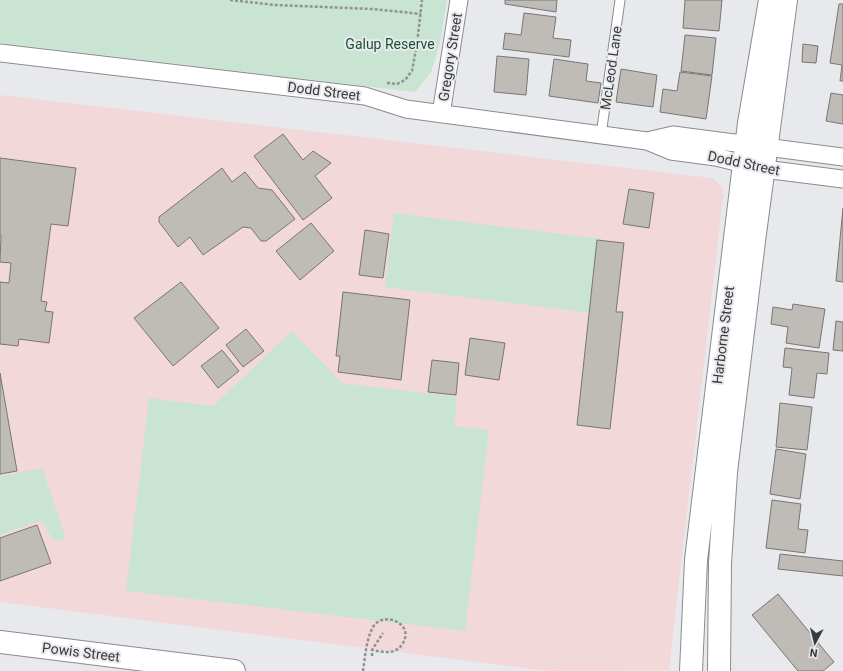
<svg xmlns="http://www.w3.org/2000/svg" width="843" height="671" font-family="Roboto,sans-serif">
<rect width="100%" height="100%" fill="#e8e9ed"/>
<path fill="#f3d8da" d="M0,95l713,83 11,11 -55,481 -120,1 -549,-69z"/>
<path fill="#c9e4d2" d="M0,0h447l-7,43 -9,29 -16,20 -415,-49z
M394,213l208,26 -10,74 -207,-26z
M292,331l50,52 115,14 -3,29 35,4 -24,201 -339,-40 23,-193 64,8z
M42,468l24,71 -13,2 -10,-19h-6l-37,13v-59z"/>
<path fill="#bfbcb8" stroke="#787672" d="M505,0h52l-1,12 -51,-8z
M685,0h37l-3,31 -36,-3z
M839,4h4v77h-3l2,-16 -12,-2z
M524,13l32,4 -3,21 18,2 -2,17 -66,-8 2,-16 16,2z
M685,35l31,3 -4,37 -31,-4z
M803,44l15,2 -2,17 -14,-1z
M497,56l32,3 -3,36 -32,-3z
M554,59l34,5 -2,17 15,2 -3,20 -49,-7z
M621,69l36,6 -4,32 -37,-5z
M680,72l32,4 -6,43 -46,-7 3,-23 14,2z
M831,93l12,2v29l-17,-3z
M283,134l20,26 10,-9 18,12 -16,13 17,22 -29,22 -49,-64z
M0,158l76,10 -8,58 -17,-2 -10,77 6,1 -2,9 8,1 -4,31 -30,-4 -1,7 -18,-2v-62l9,1 2,-20 -11,-1 1,-27h-1z
M222,168l10,14 13,-10 13,16 14,2 23,29 -29,22h-5l-10,-13 -8,-1 -40,28 -13,-18 -12,10 -19,-25v-5z
M629,189l25,4 -5,35 -26,-4z
M843,208v74l-7,-1z
M311,223l23,28 -34,29 -24,-29z
M365,230l24,4 -6,44 -24,-3z
M597,240l27,3 -8,69h7l-13,117 -33,-4z
M181,282l38,46 -46,38 -39,-48z
M343,292l67,8 -9,80 -63,-8 2,-16h-4z
M793,304l32,5 -6,39 -33,-5 2,-16 -17,-3 2,-17 19,3z
M836,321l7,1v29l-10,-1z
M246,329l18,22 -21,16 -17,-22z
M470,338l35,5 -6,37 -34,-5z
M785,348l44,5 -2,21 -10,-1 -3,25 -25,-3 3,-27 -9,-1z
M222,350l17,21 -21,17 -17,-22z
M432,360l27,3 -3,32 -28,-3z
M0,373l17,98 -17,3z
M780,403l32,4 -5,43 -31,-3z
M776,449l30,5 -6,45 -30,-5z
M772,500l29,4 -3,25 10,1 -3,23 -39,-5z
M37,525l14,38 -51,18v-43z
M780,554l63,7v15l-65,-7z
M778,594l56,68 -11,9h-25l-46,-56z"/>
<g fill="none" stroke-linecap="round" stroke-linejoin="round">
<g stroke="#8a8b8f" stroke-width="11">
<path id="service" d="M601,135l19,-135"/>
</g>
<g stroke="#8a8b8f" stroke-width="19">
<path id="minor" d="M0,53l365,43 41,13 241,32 24,10 45,6 48,12 79,10
M441,114l18,-114
M647,141l26,-6 170,22"/>
</g>
<g stroke="#8a8b8f" stroke-width="24">
<path id="primary" d="M0,642l234,29
M691,671l5,-111 53,-437 21,-123
M719,671l1,-108 6,-91 28,-231 32,-241"/>
</g>
<path stroke="#909194" stroke-width="2.5" stroke-dasharray="3 2" stroke-linecap="butt" d="M230,0l45,5 97,4 49,5
M387,83l10,1 8,-4 7,-9 5,-27 5,-44
M372,656v-6l11,-17
M363,671c2,-13 3,-30 9,-42 9,-20 43,-6 31,14 -3,6 -9,9 -15,9 -5,0 -11,-1 -16,-2"/>
<use href="#service" stroke="#fff" stroke-width="9"/>
<use href="#minor" stroke="#fff" stroke-width="17"/>
<use href="#primary" stroke="#fff" stroke-width="22"/>
</g>
<g text-anchor="middle" stroke-width="4" stroke-linejoin="round" paint-order="stroke">
<g font-size="14" fill="#185434" stroke="#e8e9ed">
<text x="390" y="49">Galup Reserve</text>
</g>
<g font-size="14" fill="#393a3b" stroke="#e8e9ed">
<text transform="translate(450 57) rotate(-81)" y="5">Gregory Street</text>
<text transform="translate(611 68) rotate(-82)" y="5">McLeod Lane</text>
<text transform="translate(324 91) rotate(7)" y="5">Dodd Street</text>
<text transform="translate(744 163) rotate(12)" y="5">Dodd Street</text>
<text transform="translate(723 335) rotate(-83)" y="5">Harborne Street</text>
<text transform="translate(81 652) rotate(7)" y="5">Powis Street</text>
</g>
</g>
<g transform="translate(815 643) rotate(187)" stroke="#e8e9ed" stroke-width="3" paint-order="stroke">
<path d="M0-3L7 15L0 10L-7 15Z" fill="#393a3b"/>
<text y="-6" font-size="11" font-weight="bold" text-anchor="middle" fill="#393a3b">N</text>
</g>
</svg>
